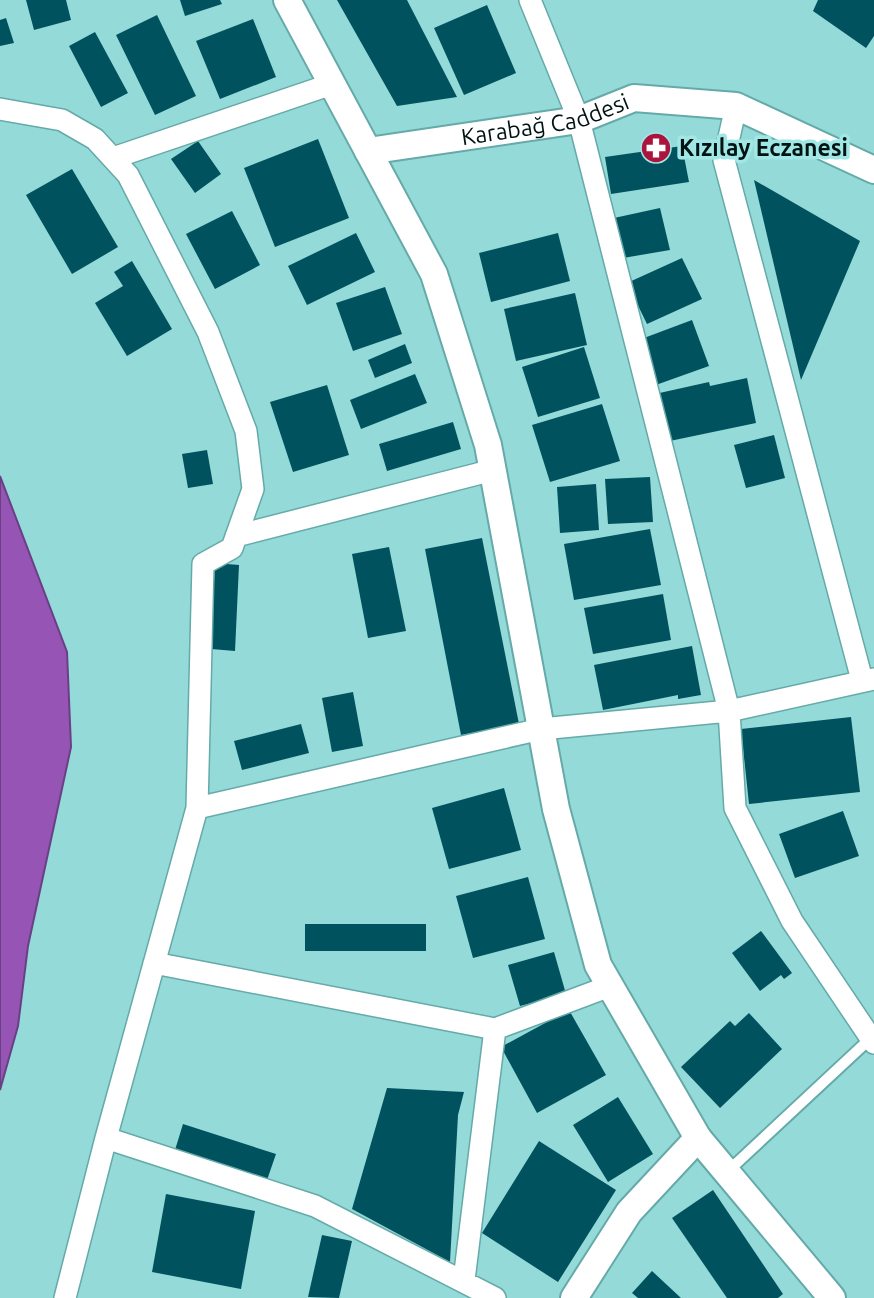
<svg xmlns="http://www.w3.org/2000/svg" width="874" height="1298" font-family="Ubuntu,sans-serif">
<rect width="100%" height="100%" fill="#93dad8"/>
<path fill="#9654b5" stroke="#694084" stroke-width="2" d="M0,476l67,176 4,95 -43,199 -10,80 -18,64z"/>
<path fill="#01525f" d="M26,0h40l5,20 -37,10z
M180,0h40l2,4 -37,12z
M337,0h70l50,97 -60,9z
M818,0h56v36l-8,12 -53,-37z
M487,5l29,68 -52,22 -30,-67z
M157,15l39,81 -41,19 -39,-80z
M6,18l8,25 -14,3v-26z
M253,19l23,58 -56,22 -24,-58z
M95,32l33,61 -27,14 -32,-61z
M318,139l31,79 -74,29 -31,-79z
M198,141l23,33 -26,19 -24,-34z
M682,146l7,36 -78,12 -6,-37z
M72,169l46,78 -46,27 -46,-79z
M754,180l106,61 -59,139z
M660,208l10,42 -47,8 -9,-40z
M232,211l28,54 -45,24 -29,-55z
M356,233l19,39 -68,33 -19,-39z
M558,233l12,48 -79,21 -12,-49z
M682,258l20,41 -55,25 -20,-41z
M132,261l40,68 -45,27 -32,-53 28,-17 -9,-14z
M385,287l17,47 -49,17 -17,-48z
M575,293l12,52 -71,16 -12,-52z
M692,320l17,46 -56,20 -17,-45z
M405,344l7,19 -37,15 -7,-18z
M584,347l16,51 -62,19 -16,-50z
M415,374l12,29 -66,26 -11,-29z
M747,378l9,45 -91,19 -10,-48 54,-12 1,4z
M327,385l22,70 -56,17 -23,-70z
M602,404l18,57 -70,21 -18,-57z
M453,422l8,27 -74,22 -8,-27z
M774,435l11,43 -39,10 -12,-43z
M207,450l6,34 -25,4 -6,-34z
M650,477l3,45 -45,2 -3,-45z
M596,484l3,46 -39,3 -3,-46z
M650,529l11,56 -87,15 -10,-56z
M482,538l37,186 -58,11 -36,-186z
M389,547l17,84 -38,7 -16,-84z
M215,563l24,2 -4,86 -24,-2z
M663,594l8,46 -78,14 -9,-46z
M692,646l9,49 -23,4v-4l-75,15 -9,-45z
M353,692l10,54 -31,6 -10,-54z
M851,717l9,75 -111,12 -8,-75z
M301,724l8,29 -67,17 -8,-29z
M504,788l17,62 -72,19 -17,-61z
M843,811l16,45 -64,22 -16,-44z
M528,877l17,62 -72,19 -17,-62z
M305,924h121v27h-121z
M761,931l31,42 -8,6 -3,-4 -21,16 -28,-38z
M554,952l12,42 -46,12 -12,-41z
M569,1010l37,65 -69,38 -36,-66z
M749,1013l33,36 -62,59 -39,-41 49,-46 5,5z
M387,1088l77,4 -6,23 -8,147 -98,-53z
M618,1097l35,57 -45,28 -35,-57z
M183,1124l93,30 -9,26 -92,-30z
M539,1141l77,49 -58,92 -76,-49z
M713,1190l70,104 -5,4h-51l-55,-80z
M166,1194l89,17 -14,78 -89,-17z
M322,1235l30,6 -13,57 -31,-1z
M652,1271l29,27h-43l-6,-5z"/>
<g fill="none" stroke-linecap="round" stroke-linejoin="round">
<g stroke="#65aaa9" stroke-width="14">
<path id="service" d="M726,1173l147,-137"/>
</g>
<g stroke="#65aaa9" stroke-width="24">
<path id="minor" d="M530,0l49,120 150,591 6,97 57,113 82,122
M736,106l-12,54 138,520
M0,109l62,11 33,19 33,36 80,157 38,99 7,58 -21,59 -29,16 -6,244
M113,158l219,-74
M236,536l257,-66
M154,963l341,66 115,-43
M106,1138l209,68 180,92
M464,1280l31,-251
M65,1298l41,-160 91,-330 344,-79 188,-18 145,-32"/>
</g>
<g stroke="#65aaa9" stroke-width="30">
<g id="tertiary">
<path d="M287,0l147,274 54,171 68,364 42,156 100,173 134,160"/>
<path id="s1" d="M368,151l211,-31 55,-22 102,8 138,64"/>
<path d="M574,1298l55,-86 69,-74"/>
</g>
</g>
<use href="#service" stroke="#fff" stroke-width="10"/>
<use href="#minor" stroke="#fff" stroke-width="21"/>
<use href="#tertiary" stroke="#fff" stroke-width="26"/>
</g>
<defs>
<g id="pharmacy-disc" transform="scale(1.575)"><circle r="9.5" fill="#ab153d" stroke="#a0e7e5"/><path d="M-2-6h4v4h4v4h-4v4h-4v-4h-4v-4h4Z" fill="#fff"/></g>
</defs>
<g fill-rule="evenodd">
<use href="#pharmacy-disc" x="656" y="148"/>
</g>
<g text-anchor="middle" stroke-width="7" stroke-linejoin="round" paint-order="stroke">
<g font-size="23" fill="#001313" stroke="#a0e7e5">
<text dy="8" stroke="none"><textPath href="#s1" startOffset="180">Karabağ Caddesi</textPath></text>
</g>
<g font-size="23" font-weight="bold" fill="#001313" stroke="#a0e7e5" text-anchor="start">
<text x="679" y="156">Kızılay Eczanesi</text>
</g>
</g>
</svg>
